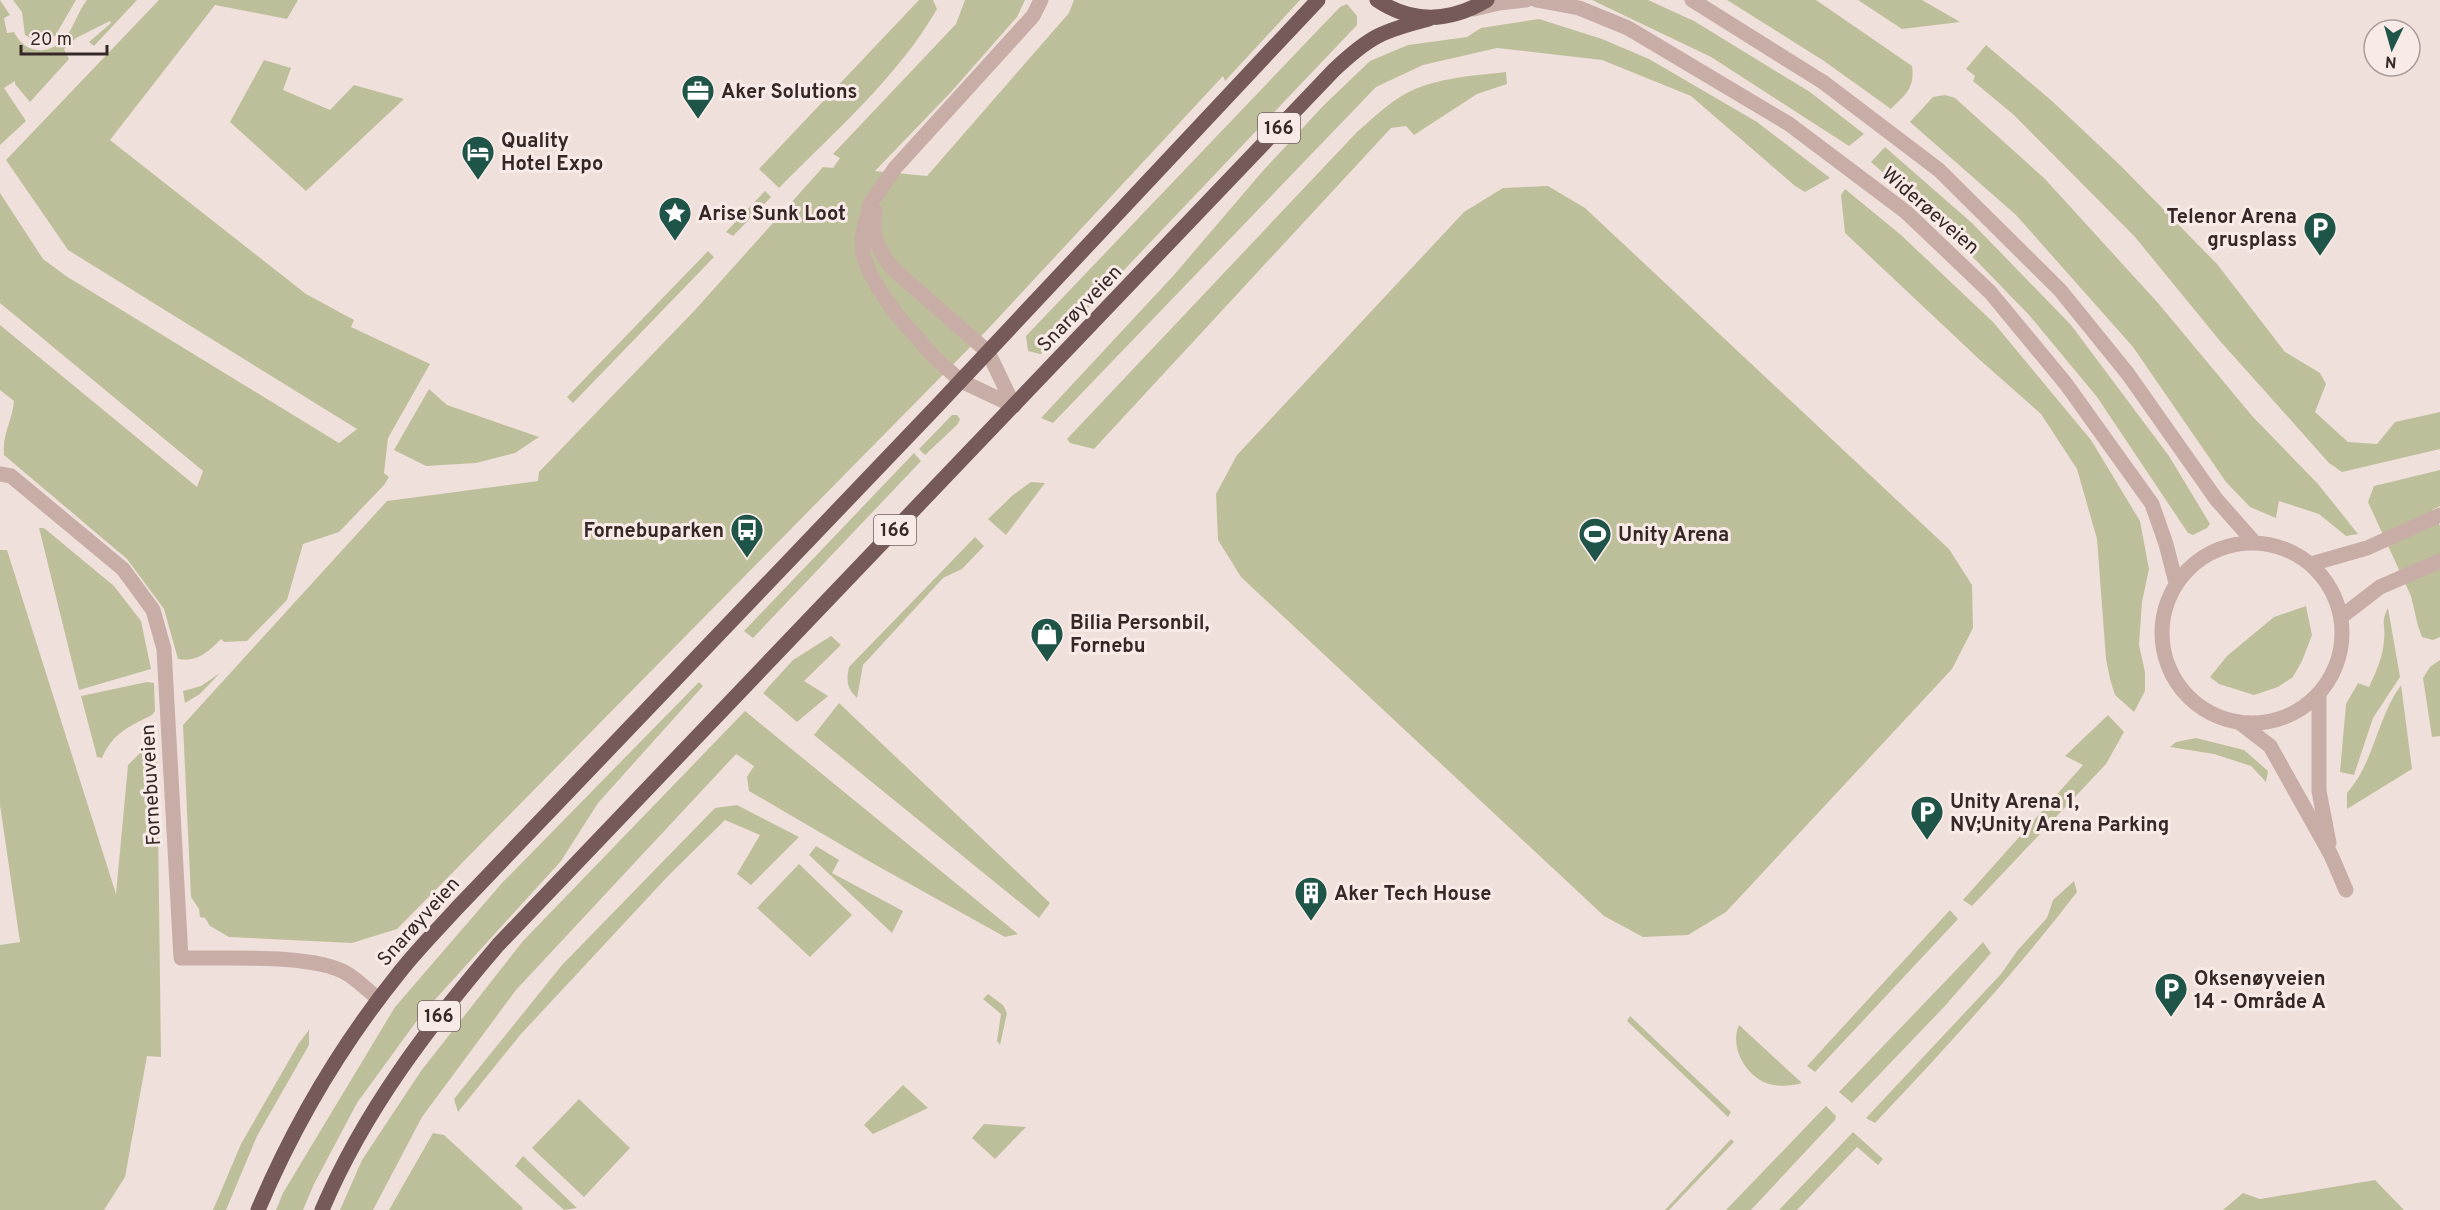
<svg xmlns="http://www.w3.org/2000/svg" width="2440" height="1210" font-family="Overpass,sans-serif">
<rect width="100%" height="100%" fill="#f0e0db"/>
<path fill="#bdbf9b" d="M0,0l10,15 -6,3 3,15 7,-1c10,20 30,24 47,10 12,-10 16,-30 26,-42h50l-43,46 -5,-4 22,-19 -1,-2 -34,17 -12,11 5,10 -39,43 -15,-18v-3l-11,7 22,33 -26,24z
M13,0h63l-21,36c-12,3 -19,6 -30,-1l-3,-23z
M159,0h139l-11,19 -72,-14 -105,135 196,154 48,26 -3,7 79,37 -42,74 -4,35 5,4 -5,8 -45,47 -36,12 -16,56 -40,41 -23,1 -3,-3c-12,12 -24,24 -43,20l-14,-50 -37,-50 -123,-104c-2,-21 8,-33 10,-54l-14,-11v-65l197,162 6,-16 -203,-168v-110l43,66 23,17 273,167 18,-14 -289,-179 -62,-90z
M919,0h14l4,9c-39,68 -103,123 -158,179l-20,-19z
M965,0h60l-8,17 -66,75 -76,79 52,5 142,-163 5,-13h226l-75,81 -2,-5 -235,253 -591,600 -45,14 -123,-6 -19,-11 -5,-8 -5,-1 -1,-8 -8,-12 -8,-172 204,-224 151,-20 1,-9 156,-162 128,-143 10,1 7,-10 -7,-4 123,-130z
M1592,0h56l46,21 116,71 54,42 -15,12 -138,-89z
M1727,0h89l96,66c3,22 -6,28 -21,43l-67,-48z
M1858,0h64l38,22 -58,7z
M1347,4l10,12v9l-311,327 -6,2 -12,-3 -2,-15 314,-329z
M1539,19l63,20 47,20 108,63 73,56 -25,14 -10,-6 -104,-90 -89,-36 -105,-12 -74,17 -47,22 -323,336 -12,-5 133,-143 87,-102 62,-67 47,-45 38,-16 59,-8 14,-9z
M1986,45l66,56 68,64 97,99 68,88 35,21 6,11 -11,28 33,30 29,2 18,-22 45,-10v37l-98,23 -13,-9 -109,-122 -85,-104 -121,-122 -41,-34 2,-5 -9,-7z
M264,60l27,8 -8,22 47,20 24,-25 50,14 -98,92 -76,-69z
M1506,72l1,12 -30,10 -63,41 -8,-9 -15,2 -297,321 -24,-6 -3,-4 290,-307c13,-11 26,-24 40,-33 30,-21 74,-23 109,-27z
M1945,95l10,3 90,81 113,124 95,114 65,67 40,50 -12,2 -27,-22 -40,-13 -3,17 -26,-11 -24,-25 -93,-135 -117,-132 -106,-93 23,-25z
M1885,147l87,76 99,102 98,131 41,68 -3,4 -14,7 -5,-2 -91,-136 -68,-82 -92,-95 -66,-58z
M1548,186l37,22 364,341 23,36 1,43 -21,41 -226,243 -38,23 -45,2 -39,-21 -363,-339 -23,-37 -2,-46 21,-39 227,-243 39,-24z
M1845,189l56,46 92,87 98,118 49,81 9,48 -7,33 -3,43 6,27v19l-11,21 -19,-17 -5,-16 -4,-20 -9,-120 -20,-70 -36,-55 -61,-54 -135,-127 -4,-38z
M765,191l6,6 -38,39 -7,-4z
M708,251l6,6 -141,146 -6,-6z
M429,389l18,16 92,32 -24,16 -39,10 -50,3 -32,-16z
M952,415h5l3,4 -2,5 -33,31 -6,-6z
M914,453l7,8 -168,177 -9,-7z
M2440,470v36l-8,4 8,16v111l-7,3 -11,-3 -4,-11 -7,-30 -43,-94 6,-16z
M1031,482l14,1 -39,52 -18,-16 25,-24z
M39,528h5l70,58 27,35 10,48 -72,21z
M975,537l9,9 -22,23 -19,9 -80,87 -6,33c-10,-10 -11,-17 -8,-31z
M0,550h7l109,344 12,-129 16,-16 13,-2 4,310 -14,-1 -22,121 -21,33h-104v-265l20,-3 -20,-137z
M2306,606l6,29 -10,26 -9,16 -15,10 -24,8 -35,-11 -9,-7 17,-21 47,-39z
M2388,608l12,69 -27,41 -19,57 -14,-3 6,-68 12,-21 11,4c7,-15 14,-30 15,-47 2,-14 -4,-17 4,-32z
M831,636l10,9 -37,36 24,15 -31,26 -34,-29 30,-33z
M2440,660v76l-8,1 -9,-59 7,-11z
M220,673l-20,21 -15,9 -2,-12 18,-5z
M147,682l7,1 1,28 -3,4c-24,12 -39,18 -50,43l-5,-1 -16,-61z
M699,682l4,4 -105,117 -37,58 -140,154 -64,88 -43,81 -11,26h-27l7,-17 112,-186 107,-124z
M2401,685l11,84 -65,40v-16c27,-30 30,-75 54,-108z
M839,703l211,200 -11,15 -225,-183z
M745,711l273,223 -13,3 -131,-73 -125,-73 -2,-14 7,-11 -18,-12 -220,236 -94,127 -49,93h-33l22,-50 59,-89 102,-130z
M2108,715l16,17 -18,32 -134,142 -9,-6 120,-135 -18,-9z
M2196,738l48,12 24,21 -2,11 -15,-16 -37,-12 -44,-7 6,-5z
M737,805l62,32 -48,48 -14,-11 23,-39 -35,-15 -56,55 -148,159 -63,78 -4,-13 108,-134 153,-157z
M816,846l23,14 -7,13 71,38 -11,22 -83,-78z
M799,864l53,51 -42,42 -53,-49z
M2074,881l3,11c-63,82 -132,157 -202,231l-9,-5 135,-144 16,-23 30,-33 6,-18z
M1950,910l8,9 -143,153 -8,-6z
M1983,942l8,11 -47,54 -92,96 -13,-11z
M988,994l15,11 4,8 -7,32 -3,-4 4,-27 -18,-15z
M1630,1016l101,96 -3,5 -101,-96z
M1739,1025l63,58c-11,3 -22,4 -33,1 -23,-7 -40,-37 -30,-59z
M309,1030v15l-52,91 -31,74h-13l28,-66 58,-101z
M903,1085l25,23 -55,26 -9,-9z
M579,1099l51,49 -46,49 -52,-49z
M1826,1106l10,10 -1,4 -84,90h-25z
M984,1124l42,3 -31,32 -23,-21z
M1853,1132l30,27 -5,6 -21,-18 -60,63h-18z
M433,1133l11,2 79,73 -1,2h-133z
M1731,1139l3,3 -65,68h-4z
M523,1156l54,52 -13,2 -49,-44z
M2375,1180l29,30h-181l20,-17 17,6z"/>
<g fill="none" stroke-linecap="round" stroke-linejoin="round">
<path stroke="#c8ada7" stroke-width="15" d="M875,211c-4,25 3,39 18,58l95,83 26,54
M1014,406l-53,-25 -26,-23 -38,-43 -17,-24 -11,-20 -6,-17 -1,-16 8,-34 25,-36 138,-152 8,-16
M0,474l11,2 112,93 30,41 11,39 17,309c41,1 131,-5 165,15 12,7 22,18 33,26
M2319,694v97l10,52
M2239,722l31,24 61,109 15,35"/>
<path stroke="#c8ada7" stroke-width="15" d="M1536,0l43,8 49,20 161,96 117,88 84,80 76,92 86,120 14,40 10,39
M1692,0l131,82 116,88 121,120 68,84 88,125 38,43
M1474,9l25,-6 27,-3
M2162 633a90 90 0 1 1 180 0a90 90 0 1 1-180 0Z
M2311,564l56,-16 73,-33
M2341,617l39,-30 60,-26"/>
<path stroke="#765a59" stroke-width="15" d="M1377,0c36,24 73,22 110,0
M258,1210c36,-85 83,-165 141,-237 18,-23 39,-44 58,-65l480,-502 381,-406
M322,1210c42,-99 106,-183 176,-265l836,-875c36,-34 48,-39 95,-51"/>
</g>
<defs>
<g id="office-pin" transform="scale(1.725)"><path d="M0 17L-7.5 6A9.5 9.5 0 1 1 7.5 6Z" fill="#1f5448" stroke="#f8ebe7"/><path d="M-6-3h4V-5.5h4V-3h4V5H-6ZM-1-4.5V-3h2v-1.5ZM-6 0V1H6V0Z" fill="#fff"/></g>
<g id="hotel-pin" transform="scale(1.725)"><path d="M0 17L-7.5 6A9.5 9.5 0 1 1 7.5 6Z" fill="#1f5448" stroke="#f8ebe7"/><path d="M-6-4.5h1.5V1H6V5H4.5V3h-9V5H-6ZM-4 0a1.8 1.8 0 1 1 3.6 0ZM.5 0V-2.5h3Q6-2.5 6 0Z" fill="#fff"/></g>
<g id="sight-pin" transform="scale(1.725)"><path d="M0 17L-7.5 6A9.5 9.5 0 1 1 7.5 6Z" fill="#1f5448" stroke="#f8ebe7"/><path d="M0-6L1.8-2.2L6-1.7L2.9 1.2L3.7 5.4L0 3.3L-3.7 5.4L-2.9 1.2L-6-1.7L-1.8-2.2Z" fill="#fff"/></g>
<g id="parking-pin" transform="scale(1.725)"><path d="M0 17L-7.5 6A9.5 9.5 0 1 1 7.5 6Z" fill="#1f5448" stroke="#f8ebe7"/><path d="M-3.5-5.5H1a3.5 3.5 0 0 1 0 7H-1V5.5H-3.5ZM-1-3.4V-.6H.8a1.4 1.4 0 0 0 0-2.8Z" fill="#fff"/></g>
<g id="bus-pin" transform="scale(1.725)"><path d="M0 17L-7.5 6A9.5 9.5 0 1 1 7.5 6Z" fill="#1f5448" stroke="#f8ebe7"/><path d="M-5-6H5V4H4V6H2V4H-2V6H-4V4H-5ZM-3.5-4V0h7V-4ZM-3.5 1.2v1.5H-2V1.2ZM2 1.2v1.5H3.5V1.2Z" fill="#fff"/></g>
<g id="stadium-pin" transform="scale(1.725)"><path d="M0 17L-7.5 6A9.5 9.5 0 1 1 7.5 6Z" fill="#1f5448" stroke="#f8ebe7"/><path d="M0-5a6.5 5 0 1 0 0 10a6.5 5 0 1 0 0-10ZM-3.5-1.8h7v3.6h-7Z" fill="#fff"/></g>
<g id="shop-pin" transform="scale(1.725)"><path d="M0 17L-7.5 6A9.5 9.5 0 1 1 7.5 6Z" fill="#1f5448" stroke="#f8ebe7"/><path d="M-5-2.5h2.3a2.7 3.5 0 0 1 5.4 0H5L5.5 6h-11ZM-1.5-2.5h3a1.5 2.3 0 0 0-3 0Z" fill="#fff"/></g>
<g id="building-pin" transform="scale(1.725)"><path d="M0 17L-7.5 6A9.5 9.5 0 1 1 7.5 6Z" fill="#1f5448" stroke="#f8ebe7"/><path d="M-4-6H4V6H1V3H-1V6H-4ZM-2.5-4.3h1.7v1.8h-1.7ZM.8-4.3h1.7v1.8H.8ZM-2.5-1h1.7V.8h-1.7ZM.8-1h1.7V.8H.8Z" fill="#fff"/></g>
</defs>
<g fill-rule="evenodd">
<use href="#office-pin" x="698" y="91"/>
<use href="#hotel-pin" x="478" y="152"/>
<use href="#sight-pin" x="675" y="213"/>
<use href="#parking-pin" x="2320" y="228"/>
<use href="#bus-pin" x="747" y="530"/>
<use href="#stadium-pin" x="1595" y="534"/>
<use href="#shop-pin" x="1047" y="634"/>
<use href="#parking-pin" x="1927" y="812"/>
<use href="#building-pin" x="1311" y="893"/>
<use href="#parking-pin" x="2171" y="989"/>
</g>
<g text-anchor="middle" stroke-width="6" stroke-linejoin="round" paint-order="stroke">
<g fill="#f8ebe7" stroke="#706261" stroke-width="1.5">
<rect x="1258" y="113" width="42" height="30" rx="4.5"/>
<rect x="874" y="515" width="42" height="30" rx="4.5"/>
<rect x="418" y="1001" width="42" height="30" rx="4.5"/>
</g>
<g font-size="18" font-weight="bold" fill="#352827">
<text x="1279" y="134">166</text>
<text x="895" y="536">166</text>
<text x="439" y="1022">166</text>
</g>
<g font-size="20" font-weight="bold" fill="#352827" stroke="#f8ebe7" text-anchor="start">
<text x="721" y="98">Aker Solutions</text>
<text x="501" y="147">Quality<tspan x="501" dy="23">Hotel Expo</tspan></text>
<text x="698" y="220">Arise Sunk Loot</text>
<text x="2297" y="223" text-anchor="end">Telenor Arena<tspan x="2297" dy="23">grusplass</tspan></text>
<text x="724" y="537" text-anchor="end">Fornebuparken</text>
<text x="1618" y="541">Unity Arena</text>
<text x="1070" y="629">Bilia Personbil,<tspan x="1070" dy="23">Fornebu</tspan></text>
<text x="1950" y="808">Unity Arena 1,<tspan x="1950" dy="23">NV;Unity Arena Parking</tspan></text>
<text x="1334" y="900">Aker Tech House</text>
<text x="2194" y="985">Oksenøyveien<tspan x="2194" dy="23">14 - Område A</tspan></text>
</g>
<g font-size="20" fill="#352827" stroke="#f8ebe7">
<text transform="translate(1931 210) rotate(41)" y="7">Widerøeveien</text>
<text transform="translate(1079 308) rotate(-46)" y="7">Snarøyveien</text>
<text transform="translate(150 785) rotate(-93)" y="7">Fornebuveien</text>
<text transform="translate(418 921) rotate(-48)" y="7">Snarøyveien</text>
</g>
</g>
<g transform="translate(2392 48) rotate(185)"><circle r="28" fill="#f8ebe7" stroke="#aa9d9a" stroke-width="1.5"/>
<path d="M0-4.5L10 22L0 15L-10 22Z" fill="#1f5448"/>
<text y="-9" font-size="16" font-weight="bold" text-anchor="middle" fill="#352827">N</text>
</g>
<path d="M21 45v9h86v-9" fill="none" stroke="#352827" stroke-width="3"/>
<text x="30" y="45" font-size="18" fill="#352827" stroke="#f8ebe7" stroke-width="4.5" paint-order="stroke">20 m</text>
</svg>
